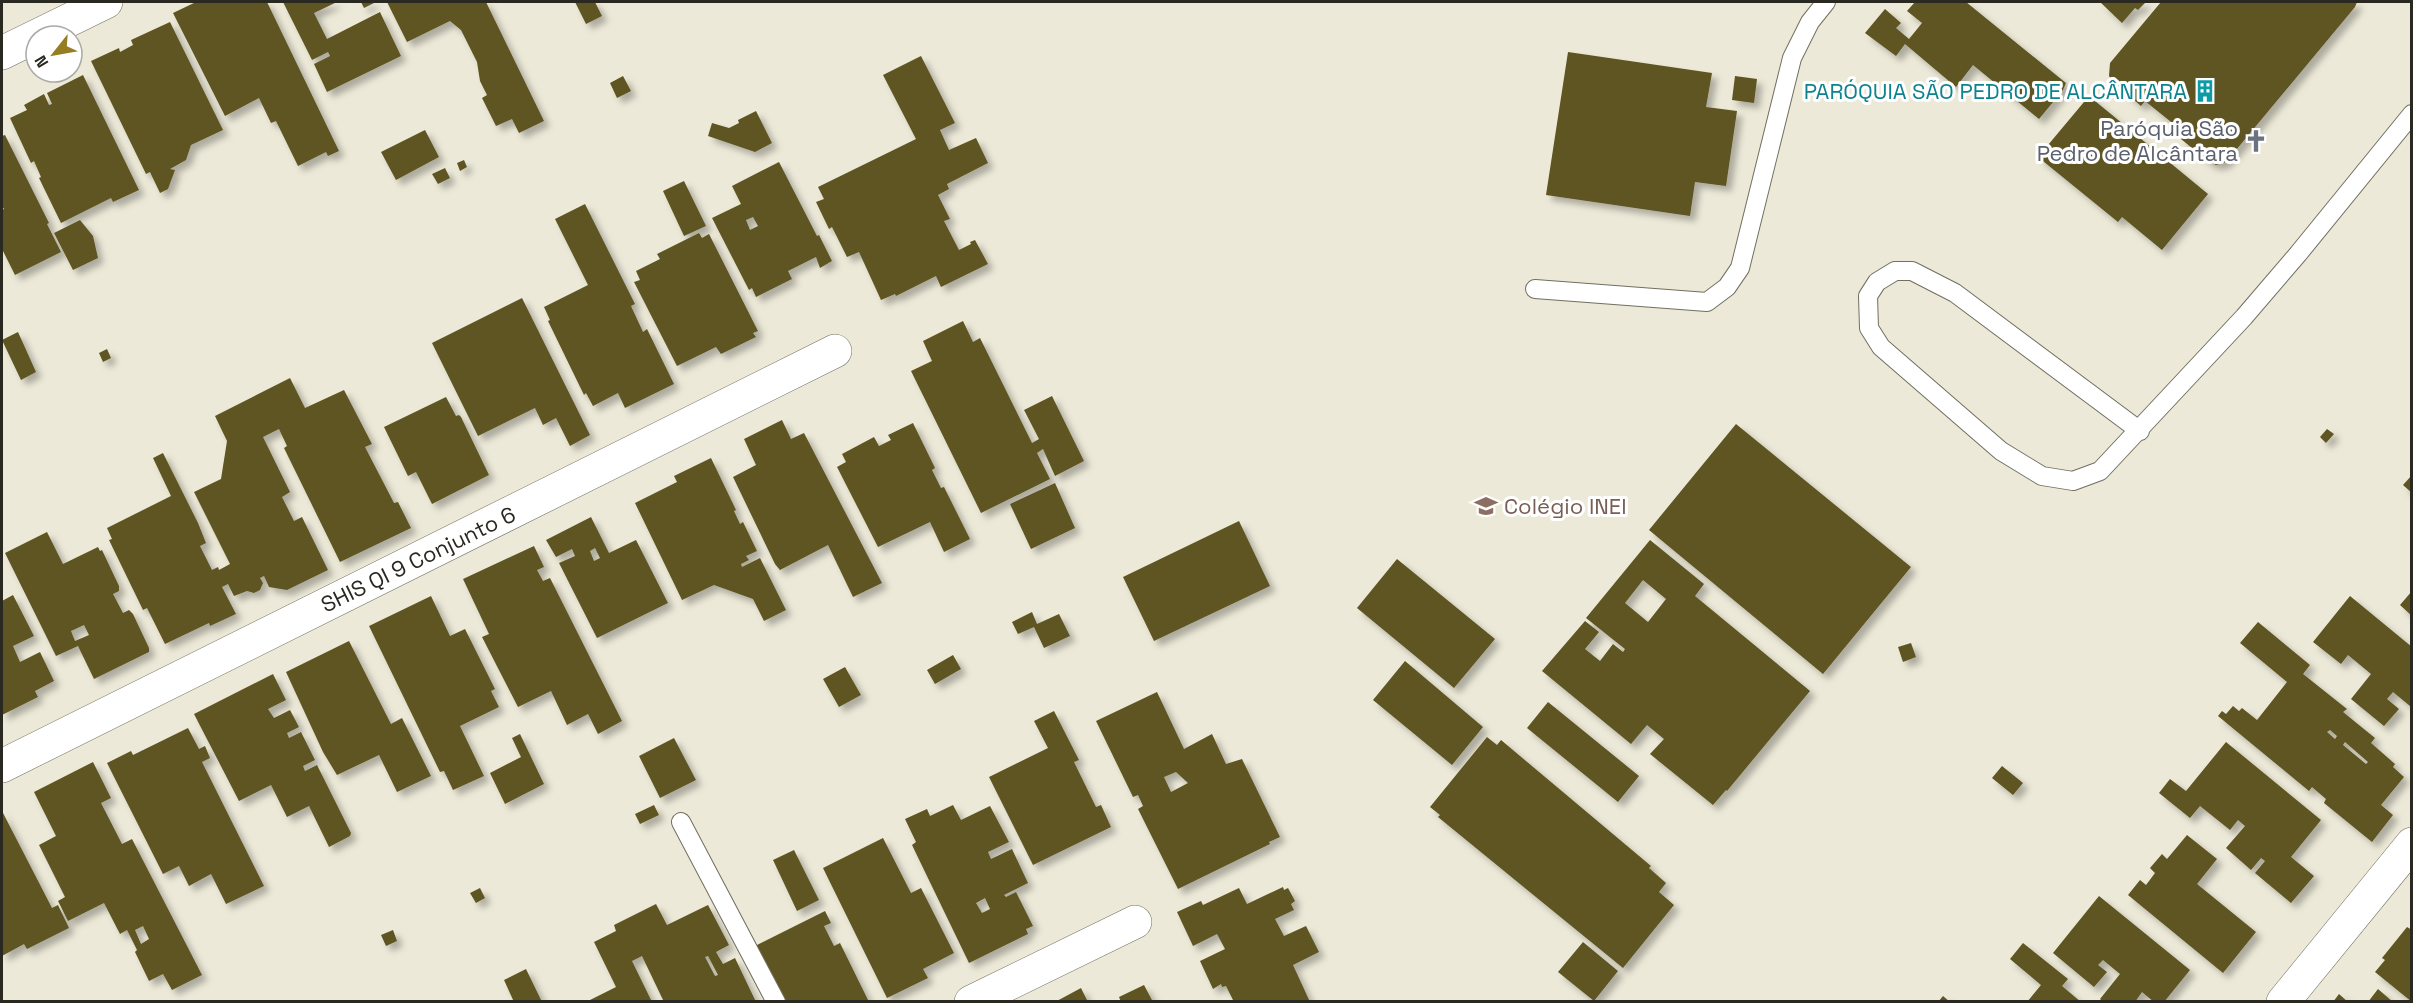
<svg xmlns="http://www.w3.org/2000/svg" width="2413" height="1003" font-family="'Space Grotesk',sans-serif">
<defs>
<filter id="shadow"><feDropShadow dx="5.5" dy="5.5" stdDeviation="3" flood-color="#0004"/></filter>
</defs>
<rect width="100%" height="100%" fill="#ece9d8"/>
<path fill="#5e5421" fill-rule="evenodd" filter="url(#shadow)" d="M196,2h71l72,149 -11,5 -2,-4 -28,14 -22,-45 -5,2 -12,-25 -34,18 -52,-103z
M283,2h54l-23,11 13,26 53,-27 21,44 -74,36 -13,-28 16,-8 -2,-4 -16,8z
M361,2h15l-12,6z
M387,2h99l58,119 -25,12 -7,-14 -16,7 -14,-28 5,-3 -7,-14 -3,-19 -16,-32 -11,-9 -43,21z
M575,2h20l7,14 -16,8z
M1915,2h51l100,81 -3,7 -24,29 -66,-54 -17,22 -51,-43 -9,12 -31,-23 20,-24 16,14 -5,5 13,11 13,-16 -15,-12z
M2100,2h46l-8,8 -3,-2 -13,15z
M2161,2h196l-2,5 -129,155 -10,3 -7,-3 -28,-23 5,-5 -41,-33 -4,5 -28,-24 -4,-6 1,-13z
M170,22l53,108 -32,15 -5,15 -16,9 5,1 -7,19 -8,4 -10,-21 -4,2 -55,-113 28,-13 1,4 13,-7 -2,-5z
M1568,52l144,21 -6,34 31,4 -11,75 -31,-4 -5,34 -144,-21z
M921,56l34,67 -15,7 9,20 27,-12 12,25 -41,21 2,5 -11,6 12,24 -6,2 15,29 12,-6 -1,-2 5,-2 13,24 -47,23 -5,-11 -40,20 -1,-2 -14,6 -22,-48 -12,5 -15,-30 -3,2 -13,-27 8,-3 -6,-12 98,-48 -33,-64z
M83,75l56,115 -26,12 -2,-4 -50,25 -22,-45 2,-1 -7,-16 -3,2 -21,-45 17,-8 -3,-5 20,-11 5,11 3,-1 -5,-11z
M623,76l8,15 -14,7 -7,-15z
M1735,76l22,3 -3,24 -22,-3z
M2089,96l119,98 -46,56 -40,-33 -4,5 -80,-65z
M756,111l16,32 -17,9 -47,-16 4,-13 17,5 10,-5 -1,-3z
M425,130l14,27 -43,23 -15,-28z
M5,135l44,88 -2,1 14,28 -46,23 -13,-26v-39l2,-1 -2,-3v-70z
M464,160l3,7 -7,4 -3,-8z
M779,162l38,74 2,-1 13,26 -12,7 -4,-11 -28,14 4,8 -36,18 -4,-9 -3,2 -37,-72 29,-14 -9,-18zM753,217l5,9 -8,4 -4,-10z
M445,168l5,10 -12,6 -6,-10z
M684,181l22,45 -22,10 -21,-45z
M585,204l50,100 -4,2 12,26 4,-3 27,55 -49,24 -7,-15 -25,13 -7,-13 -2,2 -36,-74 2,-1 -6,-13 44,-22 -33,-66z
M80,220l13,16 5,22 -25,12 -19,-37z
M699,233l3,5 7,-4 49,97 -5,2 3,4 -35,17 -5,-7 -39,19 -43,-84 6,-2 -4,-9 24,-12 -3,-5z
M522,298l68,137 -20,11 -14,-28 -13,7 -8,-17 -57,28 -46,-93z
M963,321l10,21 7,-4 52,105 7,-4 -15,-29 28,-14 32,65 -29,15 -12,-27 -6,4 13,26 -69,34 -70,-142 21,-10 -9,-20z
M18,332l18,40 -15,8 -19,-40z
M107,349l4,9 -8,4 -4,-9z
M290,378l15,30 39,-18 28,54 -7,3 29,56 4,-1 13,26 -71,34 -56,-114 3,-2 -8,-17 -16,8 27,55 -8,5 12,24 8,-4 26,53 -41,20 -18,-3 -5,-11 -4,2 3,5 -3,7 -6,3 -7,-2 -13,5 -6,-12 -6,3 14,27 -26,12 -1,-3 -44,21 -18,-36 -4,2 -34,-70 3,-1 -5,-11 64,-32 -18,-38 10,-5 35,70 8,20 -6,3 12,24 6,-3 1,3 11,-6 -36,-72 27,-13 6,-38 -12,-25z
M446,397l10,19 3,-1 2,2 28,58 -57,29 -16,-32 -8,4 -24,-49z
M782,420l9,19 13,-6 78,150 -29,14 -25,-52 -48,25 -5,-6 -42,-87 23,-12 -12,-26z
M913,423l22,45 -3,2 9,18 3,-1 26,52 -26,13 -14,-30 -52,25 -41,-80 9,-5 -4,-8 32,-17 5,9 12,-6 -3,-5z
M1736,424l175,143 -88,107 -174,-144z
M2327,429l7,5 -8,9 -6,-6z
M711,458l25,52 -2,1 6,13 3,-2 14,29 -11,5 3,4 -8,4 1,3 18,-9 26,52 -22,11 -11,-22 -39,-14 -32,15 -47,-97 42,-21 -3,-6z
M2412,475v18l-9,-8z
M1055,483l20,45 -44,21 -21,-45z
M591,517l18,36 27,-13 32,63 -71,35 -38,-75 16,-7 -3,-7 -16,8 -10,-17zM595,548l5,10 -6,3 -4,-10z
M1239,521l31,65 -116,55 -31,-64z
M47,532l16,32 35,-17 2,4 2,-1 17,36v5l-6,3 10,19 6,-3 4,4 16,34v4l-55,27 -16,-33 -22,10 -51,-103zM84,625l5,10 -14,6 -4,-10z
M1650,540l54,44 -9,12 115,95 -83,100 -1,-1 -13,15 -63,-51 14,-15 -17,-14 -16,19 -89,-73 43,-50 14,11 -14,17 15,12 13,-17 10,8 2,-3 -39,-31zM1643,580l23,19 -18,23 -23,-19z
M534,546l10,21 -7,3 6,11 7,-3 72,143 -24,13 -10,-20 -21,11 -16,-34 -33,16 -36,-70 7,-3 -26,-55z
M1397,559l98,80 -41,49 -97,-80z
M2412,591v25l-12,-11z
M13,595l21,41 -21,10 7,16 20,-10 14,29 -19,10 3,6 -36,18v-114z
M431,596l19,40 15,-7 30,60 -4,2 8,16 -39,19 24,50 -31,14 -9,-19 -4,1 -71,-146z
M2350,596l62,51v57l-2,2 -17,-14 -6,7 12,10 -15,17 -33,-27 20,-25 -23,-19 -7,9 -28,-22z
M1032,612l5,12 22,-10 11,22 -26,12 -10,-21 -16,7 -6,-12z
M2258,622l52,43 -7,9 44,35 -4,3 32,26 -4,5 24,21 -2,3 11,10 -23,28 12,10 -21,27 -48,-39 2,-4 -14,-12 -3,4 -91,-75 4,-5 4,3 7,-8 6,5 3,-3 15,12 30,-38 -47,-39zM2330,730l7,6 -2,3 -8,-7zM2345,742l23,20 -2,2 -23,-19z
M349,641l42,83 11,-6 29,58 -34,16 -18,-37 -42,20 -14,-23 -37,-80z
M1911,643l5,14 -13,5 -5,-15z
M953,655l8,14 -26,15 -8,-14z
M1405,661l78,66 -31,38 -79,-65z
M845,667l16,28 -22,12 -16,-28z
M273,674l13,26 -18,9 6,9 16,-8 9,17 -12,6 2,5 12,-6 14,28 -12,6 2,5 12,-6 34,68 -1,3 -21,11 -20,-41 -22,11 -16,-32 -32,16 -45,-87z
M1157,692l27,57 28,-15 14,30 16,-5 38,78 -11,5 1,2 -92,45 -40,-80 5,-3 -5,-11 -5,2 -37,-76zM1176,772l12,11 -17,9 -7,-15z
M1548,702l91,74 -21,26 -91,-74z
M1054,711l25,49 -5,2 22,45 5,-2 10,22 -78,38 -44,-88 59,-29 -14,-27z
M188,728l11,21 6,-3 5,12 -8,4 62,124 -38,18 -15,-30 -22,12 -10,-20 -16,8 -56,-111 24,-12 2,4z
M520,734l24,50 -39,20 -15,-31 31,-16 -9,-19z
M1487,737l10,8 4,-5 150,126 -2,2 17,15 -7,9 15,13 -51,63 -185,-151 2,-2 -10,-8z
M674,738l22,42 -36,18 -21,-42z
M2226,742l95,78 -30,37 23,19 -23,27 -36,-30 10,-12 -4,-3 -10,12 -25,-22 19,-22 -7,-6 -8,10 -30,-24 -10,12 -31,-25 11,-14 16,12z
M93,762l18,36 -10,5 21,41 10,-5 70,136 -30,15 -9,-16 -14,7 -14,-29 2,-2 -10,-20 -7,4 -16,-31 -36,18 -10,-20 7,-4 -26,-52 17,-9 -22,-44zM143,926l6,13 -8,5 -6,-14z
M2002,766l21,17 -10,12 -21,-17z
M654,805l5,10 -19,9 -5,-10z
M953,805l8,15 29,-14 19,36 -21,10 3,7 21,-10 16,34 -24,12 2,2 10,-5 17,34 -7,3 2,5 -59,29 -57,-118 4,-3 -11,-23 22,-10 3,7zM985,898l5,11 -8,4 -6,-10z
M2,811l50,97 6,-3 11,23 -42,21 -3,-5 -22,12z
M2187,835l30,24 -20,25 59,48 -33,41 -95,-78 12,-15 6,5 9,-12 -5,-5 12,-14 5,5z
M883,838l28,55 10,-5 33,65 -31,16 5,9 -41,20 -64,-130z
M794,850l25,50 -22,11 -24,-51z
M1283,887l1,3 4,-2 7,13 -4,3 3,6 -19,9 9,17 22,-10 13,26 -26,13 17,37h-76l-8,-16 -4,1 -1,-3 -8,5 -13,-28 25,-12 -8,-15 -24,12 -16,-34 24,-11 2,4 36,-17 8,16z
M480,888l5,10 -9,5 -6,-10z
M2099,896l91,74 -26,32h-10l-12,-10 -7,10h-32l-3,-3 20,-25 -17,-14 -5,5 9,7 -13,15 -41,-34z
M656,904l11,21 41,-20 21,40 -13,7 7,12 12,-6 21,44h-92l-22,-46 -10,5 20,41h-66l30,-15 -22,-45 22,-11 -2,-6zM708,956l10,19 -3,1 -10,-19z
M825,911l6,12 -7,3 10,20 6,-3 29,59h-96l-22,-54z
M2407,927l5,3v72l-37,-30 10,-12 -3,-2z
M393,930l4,11 -11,5 -5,-11z
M1583,942l35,29 -24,30 -36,-29z
M2023,943l45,36 -6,7 19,16h-54l14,-17 -31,-26z
M526,969l16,33h-28l-10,-22z
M1144,985l9,17h-32l-2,-5z
M1081,988l7,14h-33z
M2378,989l15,13h-25z
M2339,994l9,8h-15z
M1943,996l7,6h-12z"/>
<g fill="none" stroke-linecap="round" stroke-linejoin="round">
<g stroke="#726f60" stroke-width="20">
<path id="lane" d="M1535,289l172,13 20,-15 13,-19 52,-210 18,-36 16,-20
M2140,431l-185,-138 -43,-22h-17l-18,11 -9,14 1,32 12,19 120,104 41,25 31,5 27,-10 144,-154 54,-63 114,-140
M681,822l95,180"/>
</g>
<g stroke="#726f60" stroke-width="34">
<path id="street" d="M2,53l104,-51
M2,766l833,-415
M971,1002l164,-80
M2283,1002l129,-158"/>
</g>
<use href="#lane" stroke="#fff" stroke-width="18"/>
<use href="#street" stroke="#fff" stroke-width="33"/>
</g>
<defs>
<g id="building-bare" transform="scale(1.8)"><path d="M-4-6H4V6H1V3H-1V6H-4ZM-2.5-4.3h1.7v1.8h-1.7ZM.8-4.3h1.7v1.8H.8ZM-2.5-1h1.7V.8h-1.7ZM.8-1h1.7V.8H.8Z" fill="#0f9aa8" stroke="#fff" stroke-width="2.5" paint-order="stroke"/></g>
<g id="church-bare" transform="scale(1.8)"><path d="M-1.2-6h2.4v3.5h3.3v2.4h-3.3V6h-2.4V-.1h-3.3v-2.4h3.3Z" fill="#6b7280" stroke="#fff" stroke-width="2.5" paint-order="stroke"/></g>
<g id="school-bare" transform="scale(1.8)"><path d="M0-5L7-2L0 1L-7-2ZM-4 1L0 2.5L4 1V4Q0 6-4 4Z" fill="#8d6e63" stroke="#fff" stroke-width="2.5" paint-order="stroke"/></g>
</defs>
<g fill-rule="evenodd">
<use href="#building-bare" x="2205" y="91"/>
<use href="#church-bare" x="2256" y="141"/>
<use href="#school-bare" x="1486" y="506"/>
</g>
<g text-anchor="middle" stroke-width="6" stroke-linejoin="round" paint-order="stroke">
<g font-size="22" fill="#0d838f" stroke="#fff" text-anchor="end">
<text x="2187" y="99">PARÓQUIA SÃO PEDRO DE ALCÂNTARA</text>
</g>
<g font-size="22" fill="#5b616d" stroke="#fff" text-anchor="end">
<text x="2238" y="136">Paróquia São<tspan x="2238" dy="25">Pedro de Alcântara</tspan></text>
</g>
<g font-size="22" fill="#785e54" stroke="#fff" text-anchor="start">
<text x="1504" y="514">Colégio INEI</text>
</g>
<g font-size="22" fill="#292821" stroke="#fff">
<text transform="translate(418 559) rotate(-26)" y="8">SHIS QI 9 Conjunto 6</text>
</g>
</g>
<rect width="2413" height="1003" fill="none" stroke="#292821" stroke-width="6"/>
<g transform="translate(54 54) rotate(239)"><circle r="28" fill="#ffffff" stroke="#a9a9a6" stroke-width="1.5"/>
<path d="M0-4.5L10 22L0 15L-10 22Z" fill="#967c23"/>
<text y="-9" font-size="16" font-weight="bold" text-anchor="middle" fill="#292821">N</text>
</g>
</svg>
